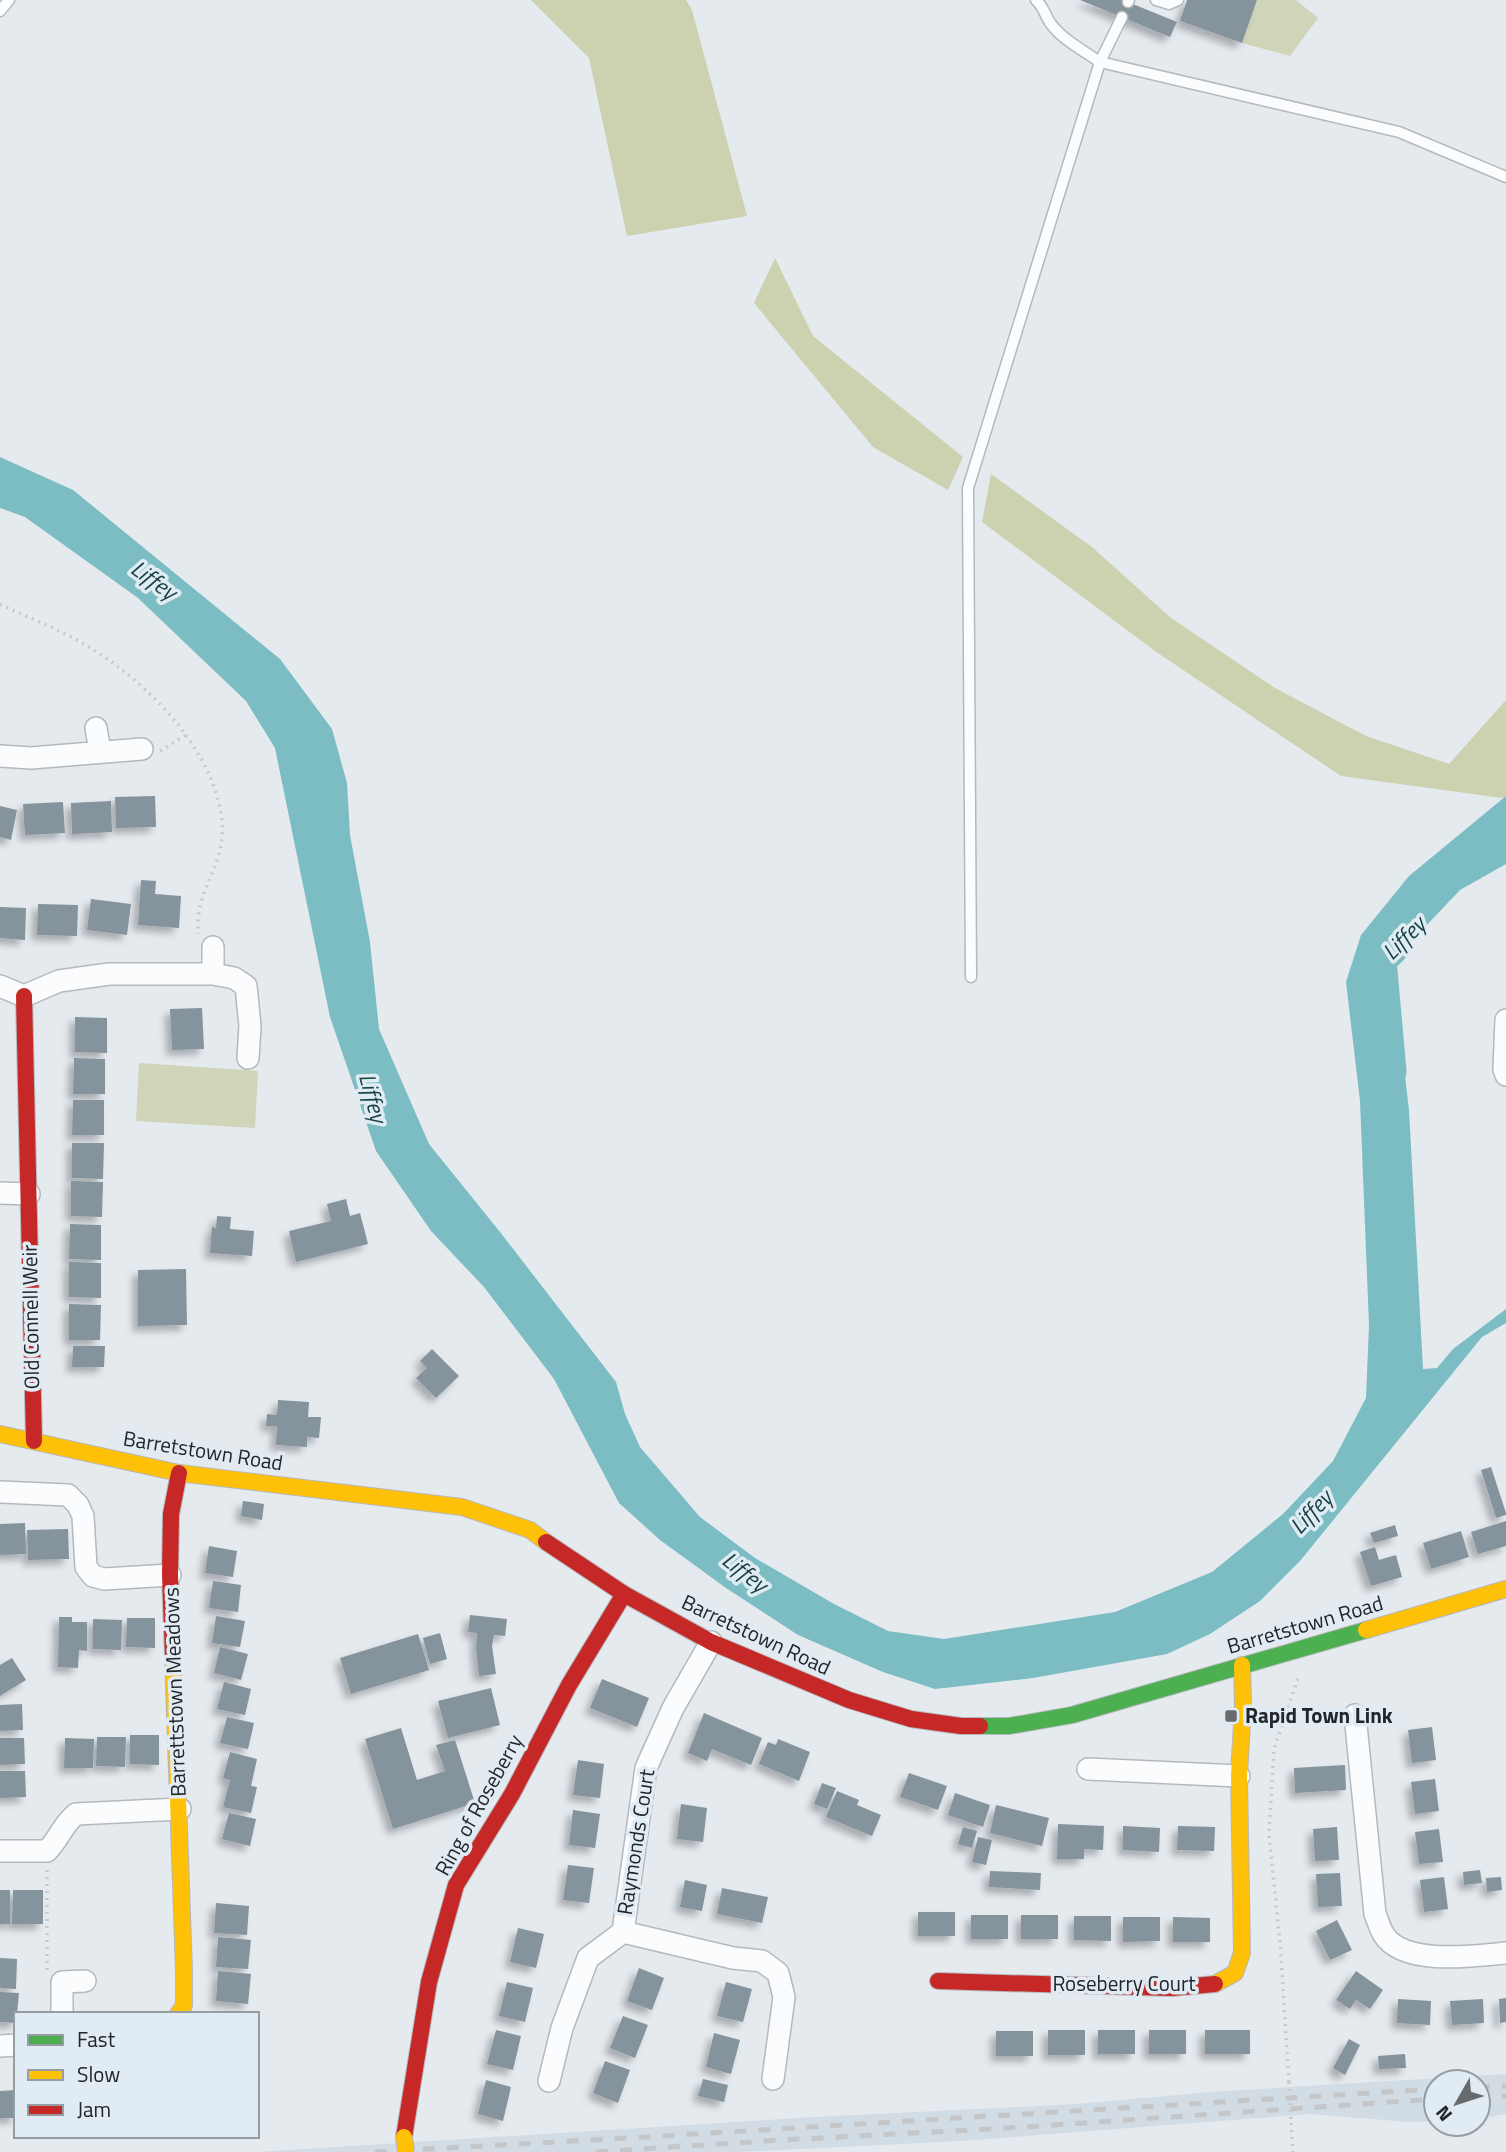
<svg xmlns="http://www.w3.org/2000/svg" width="1506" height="2152" font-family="'Titillium Web',sans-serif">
<defs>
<filter id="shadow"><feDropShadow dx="-5.5" dy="5.5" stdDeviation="3.5" flood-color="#0004"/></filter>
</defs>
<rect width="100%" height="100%" fill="#e5eaef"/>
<path fill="#d2dce5" d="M1506,2074v40l-28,5v-37h-42v39l-28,1 -97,-8 -349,27 -222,11h-484l558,-35 262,-13 134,-12z"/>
<path fill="#d0d5b9" d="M1257,0h39l22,18 -28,38 -48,-13z
M139,1063l119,8 -3,57 -119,-7z"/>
<path fill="#ccd1af" d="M531,0h155l6,10 55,206 -120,20 -38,-178z
M775,258l38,78 150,121 -15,33 -75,-43 -119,-144z
M991,474l101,73 79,71 104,70 91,48 83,28 57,-64v96l-4,2 -161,-22 -186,-125 -173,-129z"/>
<path fill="#7bbdc2" d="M0,457l73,33 207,169 52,70 15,54 3,52 20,107 9,87 50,115 71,88 116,150 9,32 15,33 60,70 55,41 79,46 54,27 56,8 171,-27 97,-40 71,-58 50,-53 33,-63 3,-73 -9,-224 -14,-119 15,-47 48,-59 97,-80v68l-46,26 -53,56 -31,54 4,18 22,32 7,60 14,259 14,-1 16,-19 53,-40v14l-24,14 -182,224 -40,40 -50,33 -43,20 -134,24 -98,11 -52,-17 -85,-37 -72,-47 -66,-48 -41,-37 -65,-124 -70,-92 -53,-56 -55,-80 -46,-134 -55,-269 -29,-47 -108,-103 -113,-81 -25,-9z"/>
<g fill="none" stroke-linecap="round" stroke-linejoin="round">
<path stroke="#7bbdc2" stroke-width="35" d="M1389,1071l-10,-111 12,-12"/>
</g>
<path fill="#85939c" filter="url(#shadow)" d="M1080,0h43l54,22 -7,15z
M1187,0h70l-15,43 -62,-22z
M155,796l1,31 -40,1 -1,-31z
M111,801l1,31 -40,2 -1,-31z
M63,802l2,31 -40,2 -2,-31z
M0,806l17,4 -6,30 -11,-3z
M141,880l15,1 -1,13 26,2 -2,32 -41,-3z
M91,899l40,5 -4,31 -40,-5z
M38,904l40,1 -1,31 -40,-1z
M0,907l26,1 -1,32 -25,-2z
M202,1008l2,41 -32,1 -2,-41z
M75,1017l32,1v35l-32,-1z
M74,1058l31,1v35h-32z
M73,1100h31v35h-32z
M72,1143h32l-1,36 -31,-1z
M71,1181l32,1 -1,35 -31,-1z
M346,1199l4,17 10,-3 8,31 -72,18 -7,-31 42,-10 -4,-17z
M217,1216l14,1 -1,12 24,2 -2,25 -42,-3 2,-26 4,1z
M70,1224l31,1v35l-32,-1z
M69,1262l32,1v35l-32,-1z
M186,1269l1,56 -49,1v-56z
M69,1304l32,1 -1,35h-31z
M73,1346h32l-1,21h-32z
M432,1349l27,27 -23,22 -20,-20 11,-10 -7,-7z
M278,1400l31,2 -1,15h13l-2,21 -12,-1v10l-31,-2 1,-19h-11l1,-12 10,1z
M1491,1467l15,46v2l-10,3 -15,-48z
M243,1501l21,3 -2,16 -21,-4z
M1506,1521v25l-28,8 -7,-22z
M25,1523l1,31 -26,1v-31z
M1395,1525l3,11 -24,7 -4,-10z
M68,1529l1,30 -41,1 -1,-30z
M1461,1531l8,26 -38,12 -8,-26z
M209,1546l28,5 -4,26 -28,-4z
M1375,1547l4,13 17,-5 6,22 -31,9 -11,-34z
M213,1581l28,4 -3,27 -29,-4z
M470,1615l37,4 -2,17 -11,-1 -2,11 4,28 -17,2 -3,-28 1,-15 -9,-1z
M216,1616l29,5 -5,26 -28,-4z
M59,1617h13v5h15v29l-8,-1 -1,18 -20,-1z
M127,1618h28v30l-29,-1z
M93,1619l29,1 -1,30 -28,-1z
M440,1633l7,26 -17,5 -7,-26z
M418,1634l11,36 -78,24 -11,-36z
M220,1647l28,7 -7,26 -27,-7z
M12,1658l14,22 -26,16v-31z
M602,1679l47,19 -12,29 -47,-19z
M224,1682l27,7 -6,26 -28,-6z
M491,1688l9,37 -52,13 -10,-37z
M22,1704l1,26 -23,1v-26z
M704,1713l58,25 -11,27 -39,-16 -5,12 -19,-8z
M227,1717l27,6 -6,26 -28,-6z
M1432,1727l4,33 -24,3 -4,-33z
M401,1728l16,52 28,-9 -9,-26 19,-5 20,63 -82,26 -28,-90z
M130,1735h29v30l-29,-1z
M97,1737h29l-1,30 -29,-1z
M0,1738h24l1,26 -25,1z
M65,1738l29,1 -1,29h-29z
M778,1739l32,13 -11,29 -40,-17 9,-22 8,3z
M230,1752l27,7 -6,27 6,1 -6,26 -28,-6 7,-27 -7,-2z
M578,1760l26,4 -4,34 -27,-3z
M1345,1765l1,25 -51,3 -1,-25z
M0,1771h25l1,26 -26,1z
M909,1773l38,13 -9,24 -38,-13z
M1435,1779l4,32 -24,3 -4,-32z
M822,1783l14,5 -9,21 -13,-5z
M837,1791l22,9 -2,5 24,10 -9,21 -46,-19z
M955,1793l35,12 -7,22 -35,-12z
M681,1804l26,4 -4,34 -26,-3z
M996,1805l53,13 -7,28 -52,-13z
M573,1810l27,4 -5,34 -26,-3z
M229,1813l27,6 -6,27 -28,-7z
M1058,1824l46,2 -1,24 -19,-1v10h-27z
M1123,1826l37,2 -1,24 -36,-2z
M1178,1826l37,1 -1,24 -37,-1z
M963,1827l14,4 -5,17 -14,-4z
M1337,1827l2,33 -24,1 -2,-32z
M1439,1829l4,33 -24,2 -4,-32z
M978,1837l14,3 -6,25 -14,-3z
M568,1865l26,3 -5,35 -26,-3z
M1480,1870l2,13 -18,2 -1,-13z
M990,1871l51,2 -1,17 -51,-3z
M1340,1873l2,33 -24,1 -2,-33z
M1444,1877l4,32 -24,3 -4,-32z
M1501,1877l1,13 -15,2 -1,-14z
M685,1880l22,5 -5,26 -22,-4z
M722,1888l46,9 -6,26 -45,-9z
M0,1890h10v34h-10z
M13,1890h30v34h-31z
M216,1903l33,3 -2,29 -33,-2z
M918,1912h37v24h-37z
M971,1915h37v24h-37z
M1021,1915h37v24h-37z
M1074,1916h37v25l-37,-1z
M1123,1917h37v24l-37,1z
M1173,1917l37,1v24h-37z
M1337,1920l15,30 -22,10 -14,-29z
M518,1928l26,6 -8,34 -26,-6z
M218,1937l33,3 -3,29 -32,-2z
M0,1958l17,1 -1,30 -16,-1z
M639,1968l25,10 -12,32 -25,-9z
M218,1971l33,3 -3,30 -32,-3z
M1356,1971l27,19 -13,19 -14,-9 -6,9 -14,-9z
M507,1982l26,6 -8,34 -26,-6z
M726,1982l26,7 -9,33 -26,-6z
M0,1992l19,1 -3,30 -16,-1z
M1506,1998v24l-6,1 -1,-24z
M1398,1999l33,2 -1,24 -33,-2z
M1483,1999l1,24 -32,2 -2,-24z
M623,2016l25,9 -13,33 -25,-10z
M496,2030l25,6 -8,34 -26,-6z
M1048,2030h37v25h-37z
M1098,2030h37v24h-37z
M1149,2030h37v24h-37z
M1205,2030h45v24h-45z
M996,2031h37v25h-37z
M714,2033l26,7 -9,34 -25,-7z
M1349,2039l11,6 -15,30 -12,-7z
M1405,2054l1,14 -27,1 -1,-13z
M605,2061l25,9 -12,33 -25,-10z
M703,2079l25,6 -4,17 -26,-6z
M486,2080l25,7 -8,34 -25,-7z
M16,2090v28h-16v-27z"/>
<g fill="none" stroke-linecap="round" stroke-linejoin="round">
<g stroke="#b5b8bc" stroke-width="13">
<path id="lane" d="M1036,0c8,7 9,16 15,24 12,16 33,27 49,38l299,70 107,45
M1156,0l13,4 9,-4
M1128,2l1,-2
M0,11l9,-11
M971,977l-3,-489 132,-426 22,-45"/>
</g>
<g stroke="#b5b8bc" stroke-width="24">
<path id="street" d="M96,728l4,23
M0,756l31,2 111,-9
M213,974v-27
M0,986l24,10 35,-15 50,-7h104l21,4 12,8 4,40 -2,32
M1506,1020l-2,49 2,6
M0,1193l29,1
M0,1492l68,3 10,10 5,11 3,51 7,9 11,3 66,-4
M1355,1715l20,199c3,7 5,15 9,21 20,31 90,21 122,18
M1088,1769l151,7
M0,1851h47c12,-12 16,-27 29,-37l104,-5
M623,1932l110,26 29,3 16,12 6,24 -11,82
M62,2014v-32l23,-1
M0,2046l16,-1
M549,2081l13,-53 26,-70 35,-26 23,-164 27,-60 38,-66"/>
</g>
<g stroke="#b5b8bc" stroke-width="18">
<path id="fast" d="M980,1726h29l63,-11 294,-85"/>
</g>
<g stroke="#b5b8bc" stroke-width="18">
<path id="slow" d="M0,1434l179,39 283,34 68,23 16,12
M1366,1630l140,-41
M173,1656l11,315v34l-6,9
M1215,1984l20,-11 7,-20 -3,-177 4,-71 -1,-40"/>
</g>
<g stroke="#b5b8bc" stroke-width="18">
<path id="jam" d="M24,996l10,445
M546,1542l78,52 87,48 138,58 62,19 50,7h19
M173,1656l-3,-81 1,-61 8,-41
M938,1981l234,7 43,-4
M404,2137l25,-155 27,-97 56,-91 57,-109 55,-91"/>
</g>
<path stroke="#c7c9cb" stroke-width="3.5" stroke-dasharray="2 5" stroke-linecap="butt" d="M0,604c24,12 49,21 73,34 65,34 141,107 149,183 3,33 -12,52 -21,81 -3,10 -3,22 -3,32
M160,751l26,-16
M47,1870v101
M1289,2082l-9,-140 -11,-108 5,-85 25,-74
M1291,2123l2,29"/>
<use href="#lane" stroke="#fbfcfd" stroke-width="10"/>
<use href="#street" stroke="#fbfcfd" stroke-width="21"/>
<use href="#fast" stroke="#4caf50" stroke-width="16"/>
<use href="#slow" stroke="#ffc107" stroke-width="16"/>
<use href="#jam" stroke="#c62828" stroke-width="16"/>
<path stroke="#c5c6c8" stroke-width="5" stroke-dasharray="12 12" stroke-linecap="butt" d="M1478,2087l28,-1
M1478,2097l28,-1
M375,2152l271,-15 790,-48
M596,2152l185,-12 228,-12 427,-29"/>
<g stroke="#b5b8bc" stroke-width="18" stroke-linecap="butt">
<path id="slow-bridge" d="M404,2137l2,15"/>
</g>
<path stroke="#c7c9cb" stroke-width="3.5" stroke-dasharray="2 5" stroke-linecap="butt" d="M1289,2082l2,41"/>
<use href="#slow-bridge" stroke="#ffc107" stroke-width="16"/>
</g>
<rect fill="#676b6e" stroke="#e1ebf3" stroke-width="2.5" x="1224" y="1709" width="14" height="14" rx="3.5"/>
<g text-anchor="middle" stroke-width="7" stroke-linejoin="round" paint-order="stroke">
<g font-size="21" fill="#232629" stroke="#e1ebf3">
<text transform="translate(31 1317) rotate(-91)" y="7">Old Connell Weir</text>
<text transform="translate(203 1451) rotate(9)" y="7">Barretstown Road</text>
<text transform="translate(1305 1625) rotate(-16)" y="7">Barretstown Road</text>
<text transform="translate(756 1635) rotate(25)" y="7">Barretstown Road</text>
<text transform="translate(175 1692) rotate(-92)" y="7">Barrettstown Meadows</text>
<text transform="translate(479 1805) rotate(-61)" y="7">Ring of Roseberry</text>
<text transform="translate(636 1842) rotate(-81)" y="7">Raymonds Court</text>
<text x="1124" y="1991">Roseberry Court</text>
</g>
<g font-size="21" font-weight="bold" fill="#232629" stroke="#e1ebf3" text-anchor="start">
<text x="1245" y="1723">Rapid Town Link</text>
</g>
<g font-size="23" font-style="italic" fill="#174345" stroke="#e1ebf3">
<text transform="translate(154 580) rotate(36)" y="8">Liffey</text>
<text transform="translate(1404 938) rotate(-45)" y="8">Liffey</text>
<text transform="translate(373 1098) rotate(75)" y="8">Liffey</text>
<text transform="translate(1311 1512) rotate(-47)" y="8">Liffey</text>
<text transform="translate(745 1572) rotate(38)" y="8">Liffey</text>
</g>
</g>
<rect x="14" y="2012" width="245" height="126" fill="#e1ebf3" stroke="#959ca2" stroke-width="2"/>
<rect x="28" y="2035" width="35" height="10" fill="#4caf50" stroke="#959ca2" stroke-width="2"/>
<text x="77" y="2047" font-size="21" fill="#232629">Fast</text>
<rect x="28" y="2070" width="35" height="10" fill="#ffc107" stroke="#959ca2" stroke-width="2"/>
<text x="77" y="2082" font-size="21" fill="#232629">Slow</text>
<rect x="28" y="2105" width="35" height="10" fill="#c62828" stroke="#959ca2" stroke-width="2"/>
<text x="77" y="2117" font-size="21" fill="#232629">Jam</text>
<g transform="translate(1457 2103) rotate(231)"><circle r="33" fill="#e1ebf3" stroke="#959ca2" stroke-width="2"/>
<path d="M0-5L12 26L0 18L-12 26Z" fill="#676b6e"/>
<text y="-10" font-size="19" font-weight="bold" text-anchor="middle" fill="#232629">N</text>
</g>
</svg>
